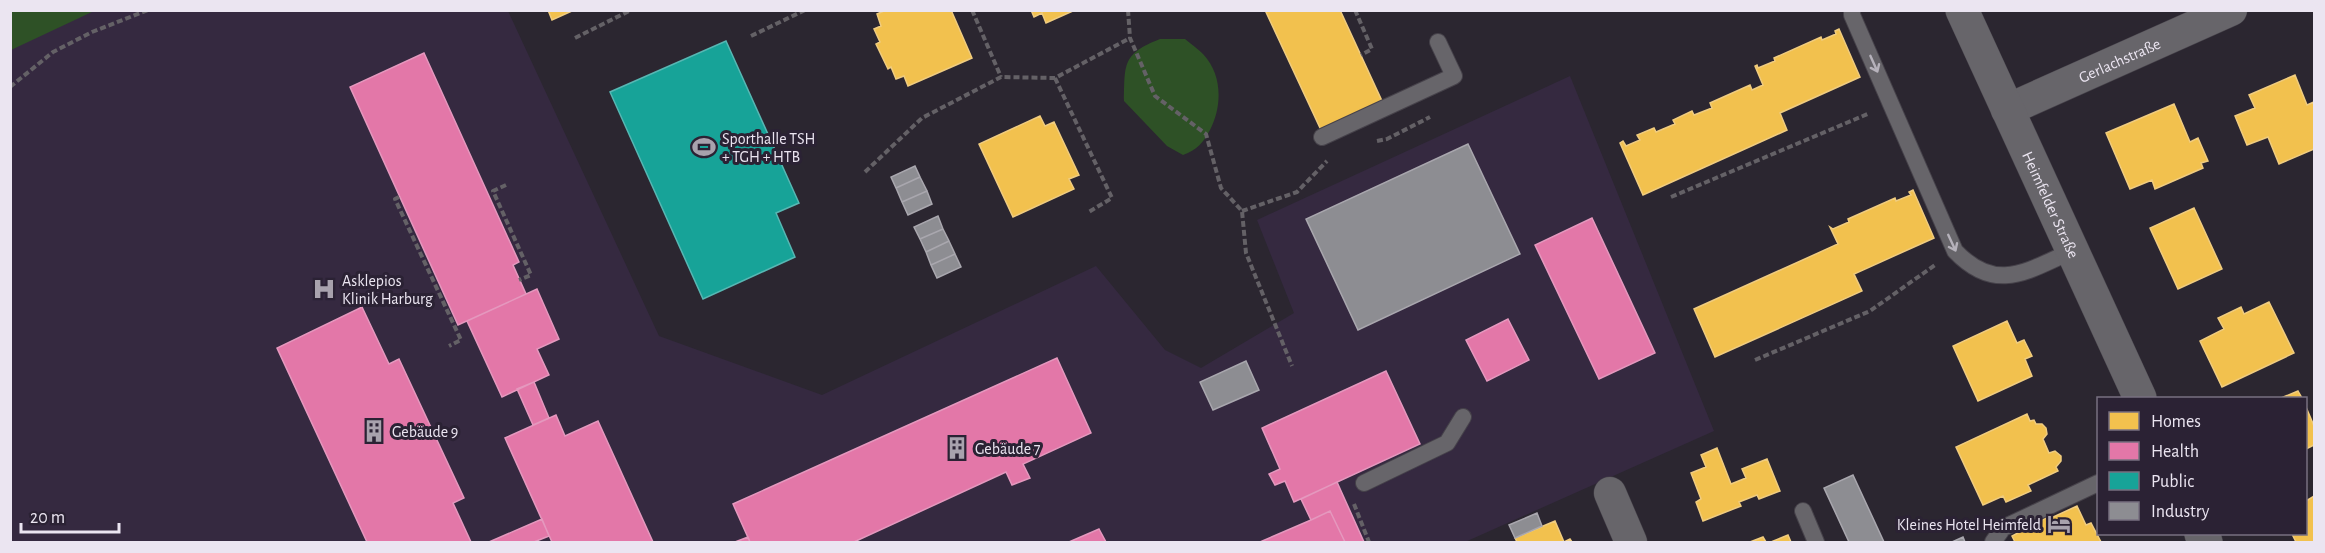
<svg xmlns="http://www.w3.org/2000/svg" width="2325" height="553" font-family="'Alegreya Sans',sans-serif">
<rect width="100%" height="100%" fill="#2b2630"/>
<path fill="#352940" d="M10,11h498l151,325 163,59 274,-129 69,84 36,18 93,-55 -37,-93 313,-144 144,355 -249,111h-1454z"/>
<path fill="#2e5126" d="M11,10h83v1l-83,39z
M1160,39h25c6,5 13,10 18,15 20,21 19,53 7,76 -7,13 -13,20 -27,25l-16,-9 -43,-45c1,-37 -2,-47 36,-62z"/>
<path fill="#f2c14e" stroke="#f0cc7f" stroke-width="1.5" d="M548,10h26l-22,10z
M886,10h65l21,48 -64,28 -4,-10 -8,3 -5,-12 -3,2 -12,-25 4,-2 -6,-13 7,-3 -4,-12z
M1031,10h44l-29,13 -4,-10 -8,4z
M1265,10h75l42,91 -61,29z
M1839,29l21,48 -80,36 7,17 -144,65 -23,-52 3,-2 3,5 14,-6 -3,-5 17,-7 2,4 19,-8 -2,-4 19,-9 2,4 18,-7 -2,-5 40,-18 2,5 11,-5 -8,-19 2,-1 1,3 17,-7 -1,-3 47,-21 1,3 14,-6 -1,-3z
M2295,75l12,30 7,-3v47l-35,15 -11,-27 -21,8 -12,-29 20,-8 -6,-13z
M2174,104l16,38 8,-4 10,23 -7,2 2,5 -48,21 -3,-9 -22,9 -24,-56z
M1040,116l5,10 9,-4 25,53 -10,4 5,10 -61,28 -34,-73z
M1913,190l21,48 -80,36 8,17 -147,66 -21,-48 144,-65 -8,-17 3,2 16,-7 -1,-3 47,-21 1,3 15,-6 -2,-3z
M2194,208l28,61 -44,20 -28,-61z
M2269,302l25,51 -72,34 -22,-46 24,-12 -6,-11 23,-11 3,7z
M2007,321l10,22 7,-3 8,16 -7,3 7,17 -54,25 -25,-55z
M2298,391l4,7h-21z
M2306,407l8,19v19l-8,4z
M2027,414l3,7 4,-1 2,4h6l4,4 1,6 -4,5 6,14 6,-2 6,5v5l-5,6 2,4 -30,14 3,6 -25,11 -3,-6 -20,9 -27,-58z
M1717,448l14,36 15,-6 -4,-9 25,-10 13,32 -21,8 -2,-4 -18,7 2,4 -38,15 -7,-19 5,-3 -10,-26 15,-6 -5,-12z
M2314,496v46h-18l-4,-8h14v-33z
M2077,506l9,19 5,-2 10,19h-86l-3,-6 37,-20v3z
M1555,521l9,21 6,-3 2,3h-55l-2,-4z
M1788,535l3,7h-20z
M1763,537l3,5h-16z"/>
<path fill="#e377a8" stroke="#e598be" stroke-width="1.5" d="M424,53l95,209 -6,3 13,29 -68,31 -108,-238z
M1592,218l63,135 -56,26 -64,-134z
M537,289l22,50 -22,10 12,26 -47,22 -35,-76z
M362,307l27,57 10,-5 65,139 -11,5 18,39h-104l-90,-194z
M1508,319l21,41 -42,21 -21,-41z
M1057,358l34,75 -68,31 7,14 -18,7 -6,-13 -152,70h-104l-17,-38z
M1386,371l34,73 -126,58 -9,-21 -10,4 -6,-11 11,-5 -18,-41z
M534,382l15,36 -16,7 -16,-36z
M556,415l9,21 33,-15 55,121h-101l-47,-104z
M1337,482l27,60h-19l-15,-31 -19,9 -10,-21z
M1330,511l15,31h-85l51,-22z
M542,519l7,17 -15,6h-45z
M1099,529l7,13h-37z
M748,537l2,5h-15z"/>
<path fill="#17a398" stroke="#57b7b3" stroke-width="1.5" d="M726,41l73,162 -23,10 19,44 -92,42 -93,-207z"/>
<path fill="#8d8d92" stroke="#a9a7ae" stroke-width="1.5" d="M1468,144l52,110 -162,76 -52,-111z
M915,166l5,11 -24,11 -5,-11z
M920,177l7,14 -25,11 -6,-14z
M927,191l5,13 -24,11 -6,-13z
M938,216l5,13 -23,10 -6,-12z
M943,229l6,12 -23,11 -6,-13z
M949,241l6,13 -24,11 -5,-13z
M955,254l6,13 -24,11 -6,-13z
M1246,361l13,29 -46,20 -13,-28z
M1853,475l31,67h-35l-25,-54z
M1537,513l5,13 -27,12 -6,-13z
M1963,537l2,5h-13z"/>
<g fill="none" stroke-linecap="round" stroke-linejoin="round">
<g stroke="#46424a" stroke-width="18">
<path id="service" d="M1852,10v5l103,236c41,43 72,20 117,0
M1322,137l132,-61 -16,-34
M1364,483l83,-40 16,-26
M1803,511l13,31
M1993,542l10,-14 95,-45"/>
</g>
<g stroke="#46424a" stroke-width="33">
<g id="minor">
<path id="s1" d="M2007,110l224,-100"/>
<path d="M1610,493l21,49"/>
</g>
</g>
<g stroke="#46424a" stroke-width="34">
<g id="tertiary">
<path id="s2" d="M1962,10l178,388"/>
<path d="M2201,534l5,8"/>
</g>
</g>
<path stroke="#646166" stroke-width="4" stroke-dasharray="6 3" stroke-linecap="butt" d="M972,10l29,67
M1128,10l2,28 25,58 51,38 15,54 21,23 4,42 46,113
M1355,10l17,39 -11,6
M1632,10h9
M751,36l54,-26
M575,38l56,-28
M1055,78l57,120 -25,15
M10,87l43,-35 39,-20 56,-22
M1377,141l10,-2 43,-22
M865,172l57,-54 79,-41 54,1 75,-40
M506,185l-13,6 38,84 -12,5
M399,197l-4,2 66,141 -12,6
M1671,197l199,-84
M1242,211l55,-19 30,-31
M1755,360l115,-49 65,-46
M1354,504l15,38"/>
<use href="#service" stroke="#67656a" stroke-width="16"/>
<use href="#minor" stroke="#67656a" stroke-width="32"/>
<use href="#tertiary" stroke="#67656a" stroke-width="33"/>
</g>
<defs><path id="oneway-shaft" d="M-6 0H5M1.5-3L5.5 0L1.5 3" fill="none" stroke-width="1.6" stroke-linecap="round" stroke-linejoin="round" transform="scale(1.5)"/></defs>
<g stroke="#b6b2bb">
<use href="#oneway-shaft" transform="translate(1874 64) rotate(66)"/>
<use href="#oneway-shaft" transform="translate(1952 243) rotate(65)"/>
</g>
<defs>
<g id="stadium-bare" transform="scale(1.8)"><path d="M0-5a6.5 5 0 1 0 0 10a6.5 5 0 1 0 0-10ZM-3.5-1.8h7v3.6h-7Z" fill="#a8a2ad" stroke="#2b2234" stroke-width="2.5" paint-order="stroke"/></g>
<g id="hospital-bare" transform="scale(1.8)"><path d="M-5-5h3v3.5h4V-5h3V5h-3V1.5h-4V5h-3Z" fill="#a8a2ad" stroke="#2b2234" stroke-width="2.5" paint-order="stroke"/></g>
<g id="building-bare" transform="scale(1.8)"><path d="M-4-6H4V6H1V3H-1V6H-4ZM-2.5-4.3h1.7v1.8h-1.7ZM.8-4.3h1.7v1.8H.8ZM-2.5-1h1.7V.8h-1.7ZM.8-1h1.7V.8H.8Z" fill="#a8a2ad" stroke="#2b2234" stroke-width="2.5" paint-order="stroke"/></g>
<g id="hotel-bare" transform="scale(1.8)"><path d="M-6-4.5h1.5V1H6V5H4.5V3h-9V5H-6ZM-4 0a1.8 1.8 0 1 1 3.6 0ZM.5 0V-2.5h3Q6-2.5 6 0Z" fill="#a8a2ad" stroke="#2b2234" stroke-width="2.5" paint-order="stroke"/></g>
</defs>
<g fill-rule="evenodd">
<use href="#stadium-bare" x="704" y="147"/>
<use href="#hospital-bare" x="324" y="289"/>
<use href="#building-bare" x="374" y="431"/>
<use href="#building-bare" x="957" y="448"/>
<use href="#hotel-bare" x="2059" y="524"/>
</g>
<g text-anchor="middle" stroke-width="6" stroke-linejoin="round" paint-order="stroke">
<g font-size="16" fill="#ebe5f1" stroke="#2b2234">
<text dy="6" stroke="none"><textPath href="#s1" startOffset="123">Gerlachstraße</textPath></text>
<text dy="6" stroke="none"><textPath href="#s2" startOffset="214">Heimfelder Straße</textPath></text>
</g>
<g font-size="16" fill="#ebe5f1" stroke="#2b2234" text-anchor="start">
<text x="722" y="144">Sporthalle TSH<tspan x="722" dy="18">+ TGH + HTB</tspan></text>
<text x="342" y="286">Asklepios<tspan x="342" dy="18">Klinik Harburg</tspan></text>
<text x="392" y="437">Gebäude 9</text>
<text x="975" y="454">Gebäude 7</text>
<text x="2041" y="530" text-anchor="end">Kleines Hotel Heimfeld</text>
</g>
</g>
<rect width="2325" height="553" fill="none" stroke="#ebe5f1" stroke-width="24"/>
<rect x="2097" y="397" width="210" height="138" fill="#2b2234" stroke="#787080" stroke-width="1.5"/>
<rect x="2109" y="412" width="30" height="18" fill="#f2c14e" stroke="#787080" stroke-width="1.5"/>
<text x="2151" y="427" font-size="18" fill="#ebe5f1">Homes</text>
<rect x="2109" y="442" width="30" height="18" fill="#e377a8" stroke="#787080" stroke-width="1.5"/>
<text x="2151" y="457" font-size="18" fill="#ebe5f1">Health</text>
<rect x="2109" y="472" width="30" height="18" fill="#17a398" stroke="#787080" stroke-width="1.5"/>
<text x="2151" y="487" font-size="18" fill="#ebe5f1">Public</text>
<rect x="2109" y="502" width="30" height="18" fill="#8d8d92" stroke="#787080" stroke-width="1.5"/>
<text x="2151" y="517" font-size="18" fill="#ebe5f1">Industry</text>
<path d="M21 523v9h98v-9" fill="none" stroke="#ebe5f1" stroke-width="3"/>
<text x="30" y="523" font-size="18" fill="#ebe5f1" stroke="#2b2234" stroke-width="4.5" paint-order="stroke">20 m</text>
</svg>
